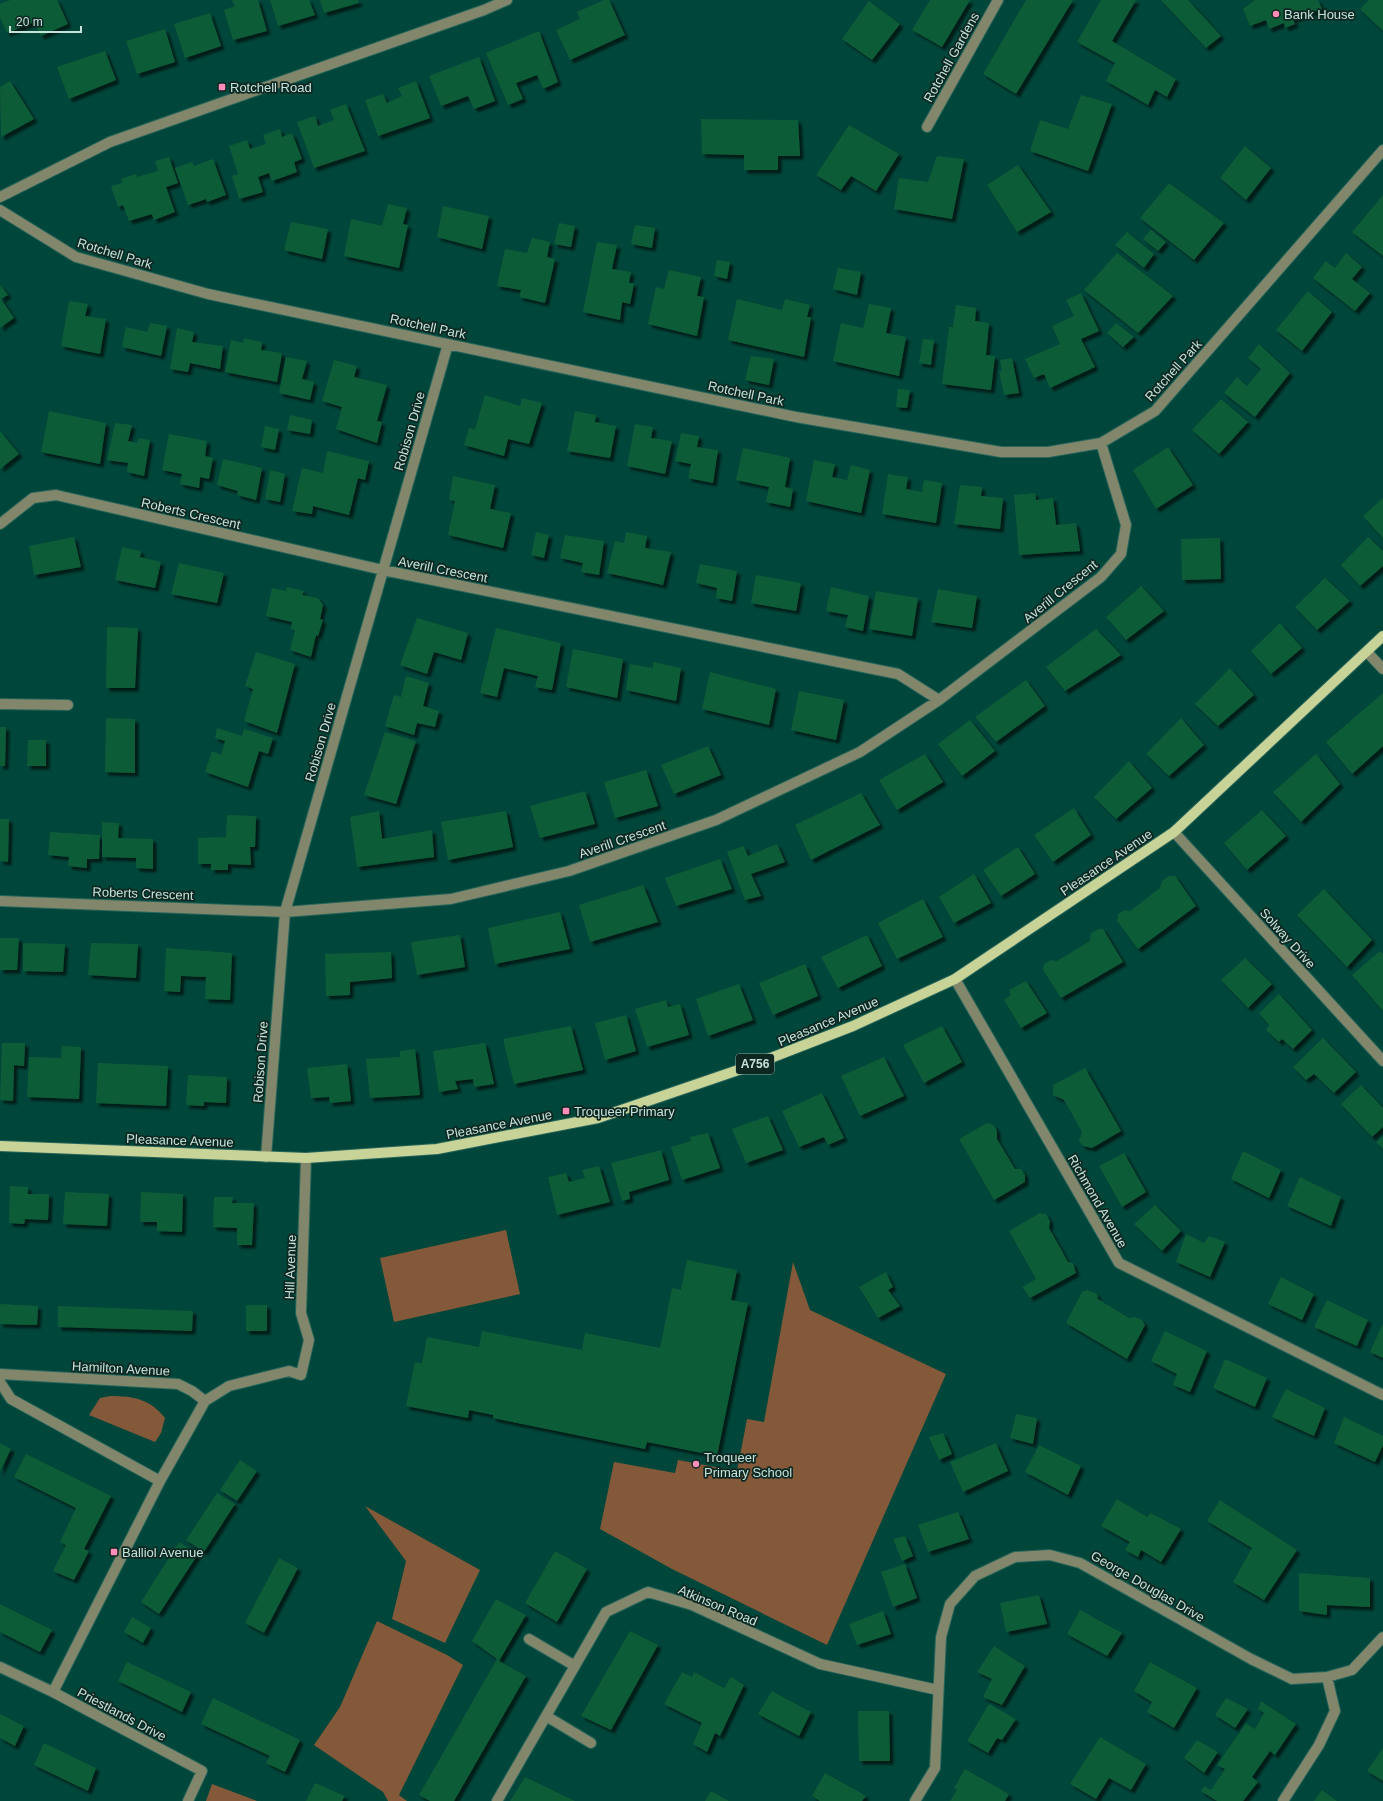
<svg xmlns="http://www.w3.org/2000/svg" width="1383" height="1801" font-family="Arial,sans-serif">
<defs>
<filter id="shadow"><feDropShadow dx="3.5" dy="3.5" stdDeviation="1" flood-color="#0009"/></filter>
</defs>
<rect width="100%" height="100%" fill="#00463a"/>
<path fill="#83593a" d="M506,1230l14,64 -126,28 -14,-64z
M793,1262l17,48 136,64 -119,271 -155,-76 -72,-40 14,-67 61,11 3,-13 59,11 10,-52 17,3z
M110,1396c24,0 40,3 55,22l-4,15 -6,9 -66,-27 11,-17z
M365,1506l115,64 -35,73 -53,-24 14,-58z
M377,1621l70,34 16,10 -64,130 8,6h-19l-5,-9 -69,-47 26,-38z
M212,1784l45,17h-51z"/>
<path fill="#105b37" filter="url(#shadow)" d="M10,0h47l11,24 -27,12 -7,-14 -27,11 -7,-15v-14z
M232,0h26l9,31 -34,9 -9,-30 11,-4z
M270,0h39l6,15 -37,11z
M320,0h38l1,3 -35,10z
M604,0h5l16,35 -55,25 -14,-30 24,-11 -3,-7z
M930,0h40l-28,47 -30,-17z
M1026,0h47l-57,94 -33,-20z
M1101,0h35l-24,41 64,38 -9,18 -12,-7 -7,15 -42,-24 9,-18 -38,-21z
M1161,0h27l33,36 -15,12z
M1255,0h63l4,9 -29,10 2,5 -10,4 -1,-5 -15,6 -3,-9 -16,6 -7,-17z
M1369,0h14v31l-23,-22z
M869,1l31,23 -28,36 -30,-21z
M210,13l11,33 -36,12 -11,-34z
M165,29l10,33 -38,12 -11,-33z
M539,31l19,51 -15,7 -6,-14 -21,8 7,16 -15,6 -22,-52z
M105,51l11,29 -47,19 -12,-32z
M479,57l16,44 -21,8 -6,-13 -27,10 -12,-30z
M10,81l24,38 -33,18 -1,-50z
M416,81l14,37 -52,18 -13,-36 18,-6 4,9 15,-7 -4,-8z
M1081,95l31,9 -24,67 -58,-20 10,-31 28,9z
M346,104l19,47 -51,17 -17,-46 18,-6 3,10 16,-6 -4,-10z
M701,119l97,1 2,36h-22v14h-34v-15l-42,-1z
M849,125l50,29 -23,37 -25,-15 -10,14 -25,-15z
M280,129l2,8 10,-4 10,26 -8,3 3,10 -25,9 -3,-8 -11,4 5,15 -24,7 -7,-23 6,-2 -9,-28 18,-6 3,9 16,-5 -3,-9z
M1245,146l26,22 -25,32 -26,-22z
M937,156l27,3 -12,60 -58,-10 5,-31 29,4z
M169,157l9,26 -12,4 9,25 -21,8 -2,-6 -23,7 -6,-16 -5,2 -7,-21 11,-3 -1,-4 15,-5 1,3 21,-6 -3,-10z
M213,159l13,36 -19,7 -1,-3 -18,6 -13,-37 17,-6 2,4z
M1018,165l33,47 -34,20 -30,-47z
M1169,183l55,40 -30,37 -54,-42z
M1383,195v61l-31,-24z
M388,204l19,4 -4,16 5,1 -9,43 -55,-12 7,-37 31,7z
M443,206l46,10 -7,33 -45,-12z
M291,222l37,7 -6,30 -38,-9z
M559,223l16,3 -4,21 -17,-3z
M635,225l20,3 -3,20 -21,-4z
M1151,230l15,12 -8,9 -15,-12z
M1127,232l27,22 -10,14 -29,-23z
M532,238l18,4 -3,15 8,2 -10,44 -26,-6 2,-7 -24,-4 8,-37 22,4z
M597,242l20,3 -5,24 19,3 -2,11h5l-4,21 -8,-2 -2,18 -37,-8z
M1117,253l56,43 -35,37 -54,-43z
M1346,253l16,14 -10,12 18,14 -15,18 -42,-33 13,-17 9,7z
M717,260l13,2 -3,17 -13,-3z
M838,268l23,4 -4,23 -24,-6z
M669,270l32,7 -4,19 7,1 -7,39 -49,-12 8,-37 8,2z
M0,285l8,10 -7,4 13,19 -14,10z
M1308,291l24,21 -30,39 -26,-21z
M1081,293l18,38 -18,8 14,28 -45,21 -6,-14 -10,4 -9,-19 35,-15 -8,-18 22,-10 -8,-16z
M737,299l45,11 3,-11 25,6 -3,12h4l-7,40 -76,-17z
M69,301l19,3 -3,12 21,3 -6,35 -39,-8z
M869,304l22,4 -5,25 20,4 -7,39 -66,-15 8,-38 22,5z
M956,305l20,3 -1,13 14,2 -3,32 9,1 -4,34 -49,-6 7,-57h4z
M150,323l17,3 -6,30 -39,-9 4,-20 21,5z
M1116,323l18,14 -11,10 -16,-14z
M177,328l17,4 -2,10 31,4 -3,23 -30,-6 -2,9 -18,-3z
M244,338l18,4 -1,8 21,3 -5,29 -52,-10 6,-32 12,3z
M923,339l11,1 -3,25 -12,-2z
M1259,344l31,29 -35,44 -31,-24 13,-16 10,9 14,-17 -13,-11z
M751,356l23,3 -5,26 -24,-5z
M286,357l21,4 -5,18 12,3 -4,18 -31,-7z
M1012,358l7,35 -15,2 -5,-24h3l-2,-11z
M334,360l23,6 -3,11 33,8 -10,36 5,1 -5,21 -41,-14 6,-22 -20,-6z
M898,389l12,1 -3,18 -11,-1z
M485,395l35,11 2,-8 20,5 -13,41 -21,-5 -4,17 -40,-11 5,-17 6,1z
M1221,399l27,23 -29,32 -27,-24z
M49,411l57,12 -6,41 -59,-12z
M575,411l21,4 -1,7 21,4 -6,32 -43,-7z
M290,415l22,5 -2,14 -23,-4z
M115,423l17,2 -4,16 9,2 1,-5 12,2 -6,36 -17,-4 1,-9 -21,-3z
M635,424l18,3 -2,11 21,3 -7,33 -38,-8z
M265,426l14,3 -4,21 -14,-3z
M0,431l19,23 -19,15z
M681,433l18,3 -2,11 21,3 -5,33 -25,-5 3,-14 -16,-3z
M169,434l38,7 -2,15 8,2 -4,21 -9,-2 -1,11 -19,-4 2,-10 -20,-4z
M1168,447l25,38 -37,24 -23,-39z
M743,448l47,10 -5,29 8,2 -3,18 -24,-5 3,-15 -33,-7z
M327,451l42,10 -4,19 -7,-2 -9,37 -36,-9 -1,8 -20,-3 10,-43 21,5z
M223,459l39,9 -6,32 -19,-5 1,-4 -21,-6z
M814,460l21,4 -3,13 15,3 4,-15 19,5 -9,43 -55,-12z
M270,470l15,4 -5,28 -15,-3z
M888,474l20,3 -2,12 16,3 2,-12 18,3 -6,40 -54,-9z
M453,476l42,9 -5,24 21,4 -8,35 -55,-13 7,-34 -6,-1z
M960,485l22,2 -1,9 22,2 -3,31 -46,-5z
M1035,493l1,7 17,-2 3,27 20,-2 4,28 -61,4 -5,-60z
M1383,498v40l-20,-22z
M536,532l13,3 -5,23 -13,-3z
M626,532l21,4 -2,12 26,4 -8,33 -56,-12 8,-32 9,2z
M565,535l39,6 -5,34 -18,-3 2,-9 -23,-5z
M74,537l7,30 -47,8 -5,-29z
M1368,537l15,14v15l-23,20 -19,-21z
M1220,538l1,41 -39,1 -1,-41z
M122,547l19,4 -1,6 21,5 -6,26 -40,-8z
M179,563l45,10 -7,30 -46,-9z
M700,564l37,7 -5,30 -16,-3 1,-10 -21,-5z
M756,575l45,8 -5,28 -45,-8z
M1325,578l25,23 -33,29 -22,-23z
M1141,586l23,25 -38,29 -20,-23z
M287,587l17,4 -2,4 16,3 5,7 -3,14 3,1 -5,16 -2,-1 -5,22 -21,-7 5,-20 -4,-1 1,-7 -26,-6 6,-28 14,3z
M831,587l38,9 -6,35 -18,-4 3,-12 -22,-4z
M938,589l39,7 -5,32 -41,-6z
M876,591l42,7 -6,38 -43,-7z
M417,618l51,15 -7,27 -27,-8 -7,22 -27,-9z
M1280,623l22,25 -31,26 -20,-23z
M107,627l31,1 -3,60h-29z
M496,628l65,15 -9,47 -17,-3 3,-11 -34,-8 -7,29 -17,-4z
M1096,629l25,26 -56,36 -19,-24z
M573,649l50,10 -6,39 -51,-11z
M256,652l39,12 -18,69 -33,-12 9,-32 -8,-3z
M653,662l28,6 -5,33 -50,-11 4,-26 23,4z
M1230,668l24,27 -36,31 -23,-22z
M710,672l66,17 -7,36 -67,-16z
M406,676l23,7 -6,23 16,5 -4,16 -18,-4 -3,12 -29,-9 9,-31 7,2z
M1026,680l19,26 -49,36 -21,-25z
M799,691l45,9 -8,40 -45,-10z
M1383,693v53l-31,28 -26,-32z
M106,718l29,1v54l-30,-1z
M1181,718l23,27 -35,31 -23,-22z
M970,720l25,31 -33,25 -24,-32z
M0,727h6l-1,39h-5z
M217,728l25,8 2,-7 29,9 -5,16 -9,-3 -11,36 -43,-15 7,-21 9,4 4,-14 -10,-3z
M385,732l31,9 -20,63 -32,-9z
M28,740h18v26h-19z
M708,746l13,29 -47,19 -13,-29z
M925,754l18,28 -46,28 -18,-30z
M1316,754l24,30 -39,38 -28,-30z
M1129,761l23,27 -36,31 -22,-22z
M646,770l12,36 -43,12 -11,-36z
M585,791l10,33 -55,14 -10,-32z
M861,793l19,32 -69,35 -16,-35z
M1074,808l17,27 -38,27 -19,-27z
M1262,810l24,26 -39,34 -23,-27z
M379,811l3,28 50,-9 2,27 -77,10 -7,-50z
M506,811l7,36 -65,13 -7,-38z
M227,815l29,1 -1,31h-5l1,18 -23,-1v6h-17v-6h-13v-26l28,-1z
M0,819h9l-1,43 -8,-1z
M102,822l17,1 -1,15 35,1v30l-17,-1v-10l-34,-1z
M50,832l50,3 -1,24h-12v9l-19,-2 1,-9 -21,-2z
M777,844l8,18 -34,12 10,22 -16,4 -18,-48 17,-6 4,10z
M1018,847l17,27 -34,22 -18,-26z
M720,859l12,30 -56,17 -11,-28z
M974,874l17,29 -37,20 -15,-26z
M1169,876h6l21,30 -58,43 -21,-28 1,-7 7,-4 5,1 30,-23 2,-7z
M643,885l15,37 -68,20 -11,-37z
M1324,889l48,51 -25,27 -50,-52z
M923,899l20,38 -46,22 -19,-36z
M560,912l10,37 -75,15 -7,-36z
M1099,929h4l20,33 -62,36 -18,-28 1,-6 7,-4 6,1 33,-20 1,-8z
M460,935l5,32 -48,8 -6,-33z
M867,935l15,31 -44,22 -17,-31z
M0,938h19l-2,32h-17z
M23,943l42,1 -2,28 -40,-1z
M91,943l47,1 -2,34 -48,-3z
M166,948l66,5 -2,47 -25,-1 1,-22 -25,-1 -1,16 -16,-1z
M1380,951l3,3v57l-31,-36z
M391,952l1,26 -42,4v13l-24,1 -1,-42z
M1245,958l27,26 -24,24 -27,-28z
M805,964l13,32 -45,19 -14,-32z
M1026,981l21,32 -26,15 -17,-28 7,-5 -2,-5z
M739,984l14,36 -45,16 -12,-37z
M1279,994l33,36 -19,19 -11,-10 -3,3 -13,-12 3,-5 -10,-12z
M666,1000l2,7 12,-3 9,31 -42,12 -12,-38z
M626,1015l10,36 -31,9 -10,-37z
M571,1026l12,44 -69,14 -11,-45z
M942,1026l20,36 -38,21 -21,-38z
M1323,1038l33,34 -22,21 -20,-19 -8,6 -13,-13z
M2,1043h23l-1,23 -10,-1 -1,36 -13,-1z
M485,1043l9,41 -20,3 -1,-8 -18,2 3,8 -19,3 -6,-41z
M62,1046l19,1 -2,52 -52,-2 2,-40 32,1z
M415,1049l5,46 -50,3 -4,-39 34,-2v-6z
M884,1057l20,39 -44,20 -19,-40z
M98,1063l70,3 -2,40 -70,-3z
M347,1064l4,37 -21,2 -1,-6 -18,1 -4,-30z
M1085,1068l36,63 -29,17 -9,-2 -4,-5 3,-9 -18,-32 -11,-5v-10z
M188,1075l39,2 -1,26 -22,-1v4l-18,-1z
M1361,1085l22,23v19l-11,10 -31,-33z
M822,1093l22,45 -16,7 -4,-8 -25,10 -17,-36z
M768,1116l15,34 -37,13 -14,-34z
M987,1123l7,2 3,6v8l18,30h6l4,6v7l-31,18 -35,-61z
M708,1133l12,35 -38,12 -11,-33 20,-6 -1,-4z
M1383,1136v13l-7,-7z
M661,1150l8,30 -40,12 1,7 -8,2 -11,-38z
M1243,1151l38,19 -12,28 -38,-19z
M1124,1153l22,39 -24,15 -23,-41z
M599,1166l11,36 -53,13 -9,-38 18,-4 3,9 16,-4 -3,-8z
M1300,1177l41,20 -10,29 -44,-20z
M10,1186l18,1v7h21l-1,26 -23,-1 -1,5 -15,-1z
M65,1192l44,2 -2,32 -44,-2z
M141,1192l42,2 -1,38 -25,-1v-9h-17z
M214,1197h19l-1,6h22l-2,42h-15v-17l-24,-1z
M1155,1205l26,26 -19,20 -28,-27z
M1040,1213l6,1 4,7 -1,7 19,34 5,1 3,10 -46,25 -8,-11 14,-8 -27,-48z
M1186,1234l18,9 5,-7 16,6 -15,35 -34,-15z
M687,1260l50,10 -6,30 17,3 -31,153 -70,-14 -2,7 -152,-31v-3l-24,-5 -1,8 -62,-12 9,-44 7,1 5,-26 52,10 3,-16 100,19 3,-17 75,15 12,-60 9,2z
M886,1272l7,15 -5,3 12,16 -22,12 -19,-31z
M1281,1277l33,17 -12,26 -34,-16z
M1087,1290l10,4 1,5 31,19 6,-1 7,3 3,5 -18,34 -61,-36 16,-31z
M1327,1300l41,20 -11,26 -43,-19z
M0,1304l38,2 -1,19 -37,-1z
M246,1305h21v26h-21z
M58,1306l135,5 -1,20 -134,-4z
M1382,1325l1,1v32l-13,-6z
M1165,1331l42,20 -17,41 -17,-7 4,-11 -26,-13z
M1225,1359l42,19 -12,29 -42,-19z
M1286,1389l39,19 -11,28 -42,-19z
M1016,1414l21,4 -4,26 -23,-6z
M1344,1417l39,19v9l-8,17 -41,-19z
M943,1433l9,21 -13,6 -10,-23z
M0,1443l11,6 -11,23z
M996,1443l12,28 -45,21 -13,-30z
M1039,1445l42,21 -13,29 -43,-23z
M26,1454l85,42 -27,53 5,2 -15,29 -21,-9 13,-26 -6,-3 16,-34 -62,-31z
M240,1460l17,11 -20,30 -17,-11z
M217,1493l18,11 -31,48 -18,-12z
M1117,1499l30,18 4,-4 30,16 -20,33 -20,-12 -3,7 -13,-7 5,-8 -29,-16z
M1220,1500l77,50 -33,50 -31,-18 19,-34 -45,-27z
M958,1512l11,27 -41,13 -10,-27z
M905,1536l8,20 -11,5 -9,-22z
M179,1542l19,12 -39,60 -18,-12z
M555,1551l32,18 -30,53 -32,-19z
M279,1558l19,10 -34,65 -19,-10z
M905,1564l12,34 -24,9 -12,-35z
M1299,1573l71,5v29l-43,-2v10l-28,-4z
M1039,1595l8,29 -41,8 -6,-29z
M496,1599l30,16 -27,46 27,15 -72,125h-24l-11,-6 78,-136 -25,-18z
M0,1604l52,26 -12,22 -40,-20z
M1080,1610l42,23 -15,23 -40,-22z
M883,1611l8,23 -34,11 -8,-21z
M132,1617l19,11 -8,15 -19,-11z
M630,1631l28,14 -47,85 -30,-14z
M994,1646l31,20 -23,39 -19,-8 9,-18 -15,-7z
M127,1662l64,30 -9,20 -64,-31z
M1150,1662l47,26 -23,40 -27,-16 5,-10 -18,-11z
M682,1672l10,5 2,-5 30,16 7,-11 13,8 -24,51 -5,-3 -8,19 -14,-8 9,-21 -38,-19z
M772,1691l39,21 -12,24 -41,-22z
M213,1698l87,42 -15,32 -19,-9 4,-7 -69,-32z
M1226,1698l22,11 -13,19 -20,-13z
M1261,1701l35,23 -21,31 -5,-4 -18,26 6,5 -15,19h-26l-16,-10 3,-5 7,4 14,-21 -8,-4 29,-42 9,6 9,-16 -6,-4z
M989,1704l27,15 -14,21 -5,-2 -9,15 -21,-12z
M858,1711h31l1,50h-31z
M0,1714l24,12 -9,20 -15,-8z
M1100,1737l46,27 -15,26 -22,-12 -13,21 -26,-15z
M1197,1740l21,12 -14,21 -20,-15z
M44,1743l52,25 -8,23 -54,-26z
M1383,1748v33l-16,-10z
M965,1769l44,25 -4,7h-55l7,-11 -3,-2z
M825,1773l41,23 -4,5h-42l-8,-5z
M525,1777l50,24h-65z
M315,1783l30,13 -3,5h-36z
M1322,1790l15,11h-23z
M711,1791l18,10h-24z"/>
<g fill="none" stroke-linecap="round" stroke-linejoin="round">
<g stroke="#27655a" stroke-width="12">
<path id="minor" d="M927,127l71,-127
M0,197l110,-55 374,-132 23,-10
M0,210l76,47 132,37 588,123 205,35h47l53,-9 54,-32 228,-261
M0,524l33,-26 23,-3 327,75 515,104 41,26
M1367,652l16,17
M0,704l68,1
M1174,832l209,229
M0,901l285,11 166,-13 118,-28 147,-51 144,-68 79,-52 162,-123 20,-23 5,-29 -25,-82
M955,979l164,284 264,132
M266,1157l19,-245 163,-568
M0,1374l178,10 14,7 13,10
M0,1382l11,17 149,82
M529,1639l46,27
M0,1667l53,25 149,79 -14,30
M53,1692l107,-211 45,-80 24,-15 60,-15 12,4 8,-35 -8,-27 5,-155
M546,1716l45,27
M497,1801l109,-189 42,-20 44,13 128,59 118,26
M915,1801l20,-33 6,-131 9,-33 25,-28 40,-19 35,-2 30,8 171,96 41,20 35,-2 25,-7 31,-33
M1283,1801l36,-56 16,-34 -8,-34"/>
</g>
<g stroke="#27655a" stroke-width="12">
<path id="major" d="M0,1146l306,12 131,-9 161,-31 152,-52 103,-40 102,-47 219,-147 209,-196"/>
</g>
<use href="#minor" stroke="#82876b" stroke-width="10"/>
<use href="#major" stroke="#c8d397" stroke-width="10"/>
</g>
<g fill="#ff8eba" stroke="#0e2721" stroke-width="1.5">
<circle cx="1276" cy="14" r="4"/>
<rect x="218" y="83" width="8" height="8" rx="2"/>
<rect x="562" y="1107" width="8" height="8" rx="2"/>
<circle cx="696" cy="1464" r="4"/>
<rect x="110" y="1548" width="8" height="8" rx="2"/>
</g>
<g text-anchor="middle" stroke-width="3.5" stroke-linejoin="round" paint-order="stroke">
<rect fill="#0e2721" stroke="#8eaba3" stroke-width="1" x="736" y="1054" width="38" height="20" rx="3"/>
<g font-size="12" font-weight="bold" fill="#c5e3db">
<text x="755" y="1068">A756</text>
</g>
<g font-size="13" fill="#c5e3db" stroke="#0e2721" text-anchor="start">
<text x="1284" y="19">Bank House</text>
<text x="230" y="92">Rotchell Road</text>
<text x="574" y="1116">Troqueer Primary</text>
<text x="704" y="1462">Troqueer<tspan x="704" dy="15">Primary School</tspan></text>
<text x="122" y="1557">Balliol Avenue</text>
</g>
<g font-size="13" fill="#c5e3db" stroke="#0e2721">
<text transform="translate(951 57) rotate(-61)" y="5">Rotchell Gardens</text>
<text transform="translate(115 253) rotate(17)" y="5">Rotchell Park</text>
<text transform="translate(428 326) rotate(12)" y="5">Rotchell Park</text>
<text transform="translate(1173 370) rotate(-48)" y="5">Rotchell Park</text>
<text transform="translate(746 393) rotate(12)" y="5">Rotchell Park</text>
<text transform="translate(409 431) rotate(-74)" y="5">Robison Drive</text>
<text transform="translate(191 513) rotate(13)" y="5">Roberts Crescent</text>
<text transform="translate(443 569) rotate(11)" y="5">Averill Crescent</text>
<text transform="translate(1060 591) rotate(-39)" y="5">Averill Crescent</text>
<text transform="translate(320 742) rotate(-74)" y="5">Robison Drive</text>
<text transform="translate(622 839) rotate(-19)" y="5">Averill Crescent</text>
<text transform="translate(1106 862) rotate(-34)" y="5">Pleasance Avenue</text>
<text transform="translate(143 893) rotate(2)" y="5">Roberts Crescent</text>
<text transform="translate(1288 938) rotate(48)" y="5">Solway Drive</text>
<text transform="translate(828 1021) rotate(-23)" y="5">Pleasance Avenue</text>
<text transform="translate(260 1062) rotate(-86)" y="5">Robison Drive</text>
<text transform="translate(499 1124) rotate(-11)" y="5">Pleasance Avenue</text>
<text transform="translate(180 1140) rotate(2)" y="5">Pleasance Avenue</text>
<text transform="translate(1098 1201) rotate(60)" y="5">Richmond Avenue</text>
<text transform="translate(290 1267) rotate(-88)" y="5">Hill Avenue</text>
<text transform="translate(121 1368) rotate(3)" y="5">Hamilton Avenue</text>
<text transform="translate(1148 1586) rotate(30)" y="5">George Douglas Drive</text>
<text transform="translate(718 1605) rotate(23)" y="5">Atkinson Road</text>
<text transform="translate(122 1714) rotate(28)" y="5">Priestlands Drive</text>
</g>
</g>
<path d="M10 26v6h71v-6" fill="none" stroke="#c5e3db" stroke-width="2"/>
<text x="16" y="26" font-size="12" fill="#c5e3db" stroke="#0e2721" stroke-width="3" paint-order="stroke">20 m</text>
</svg>
